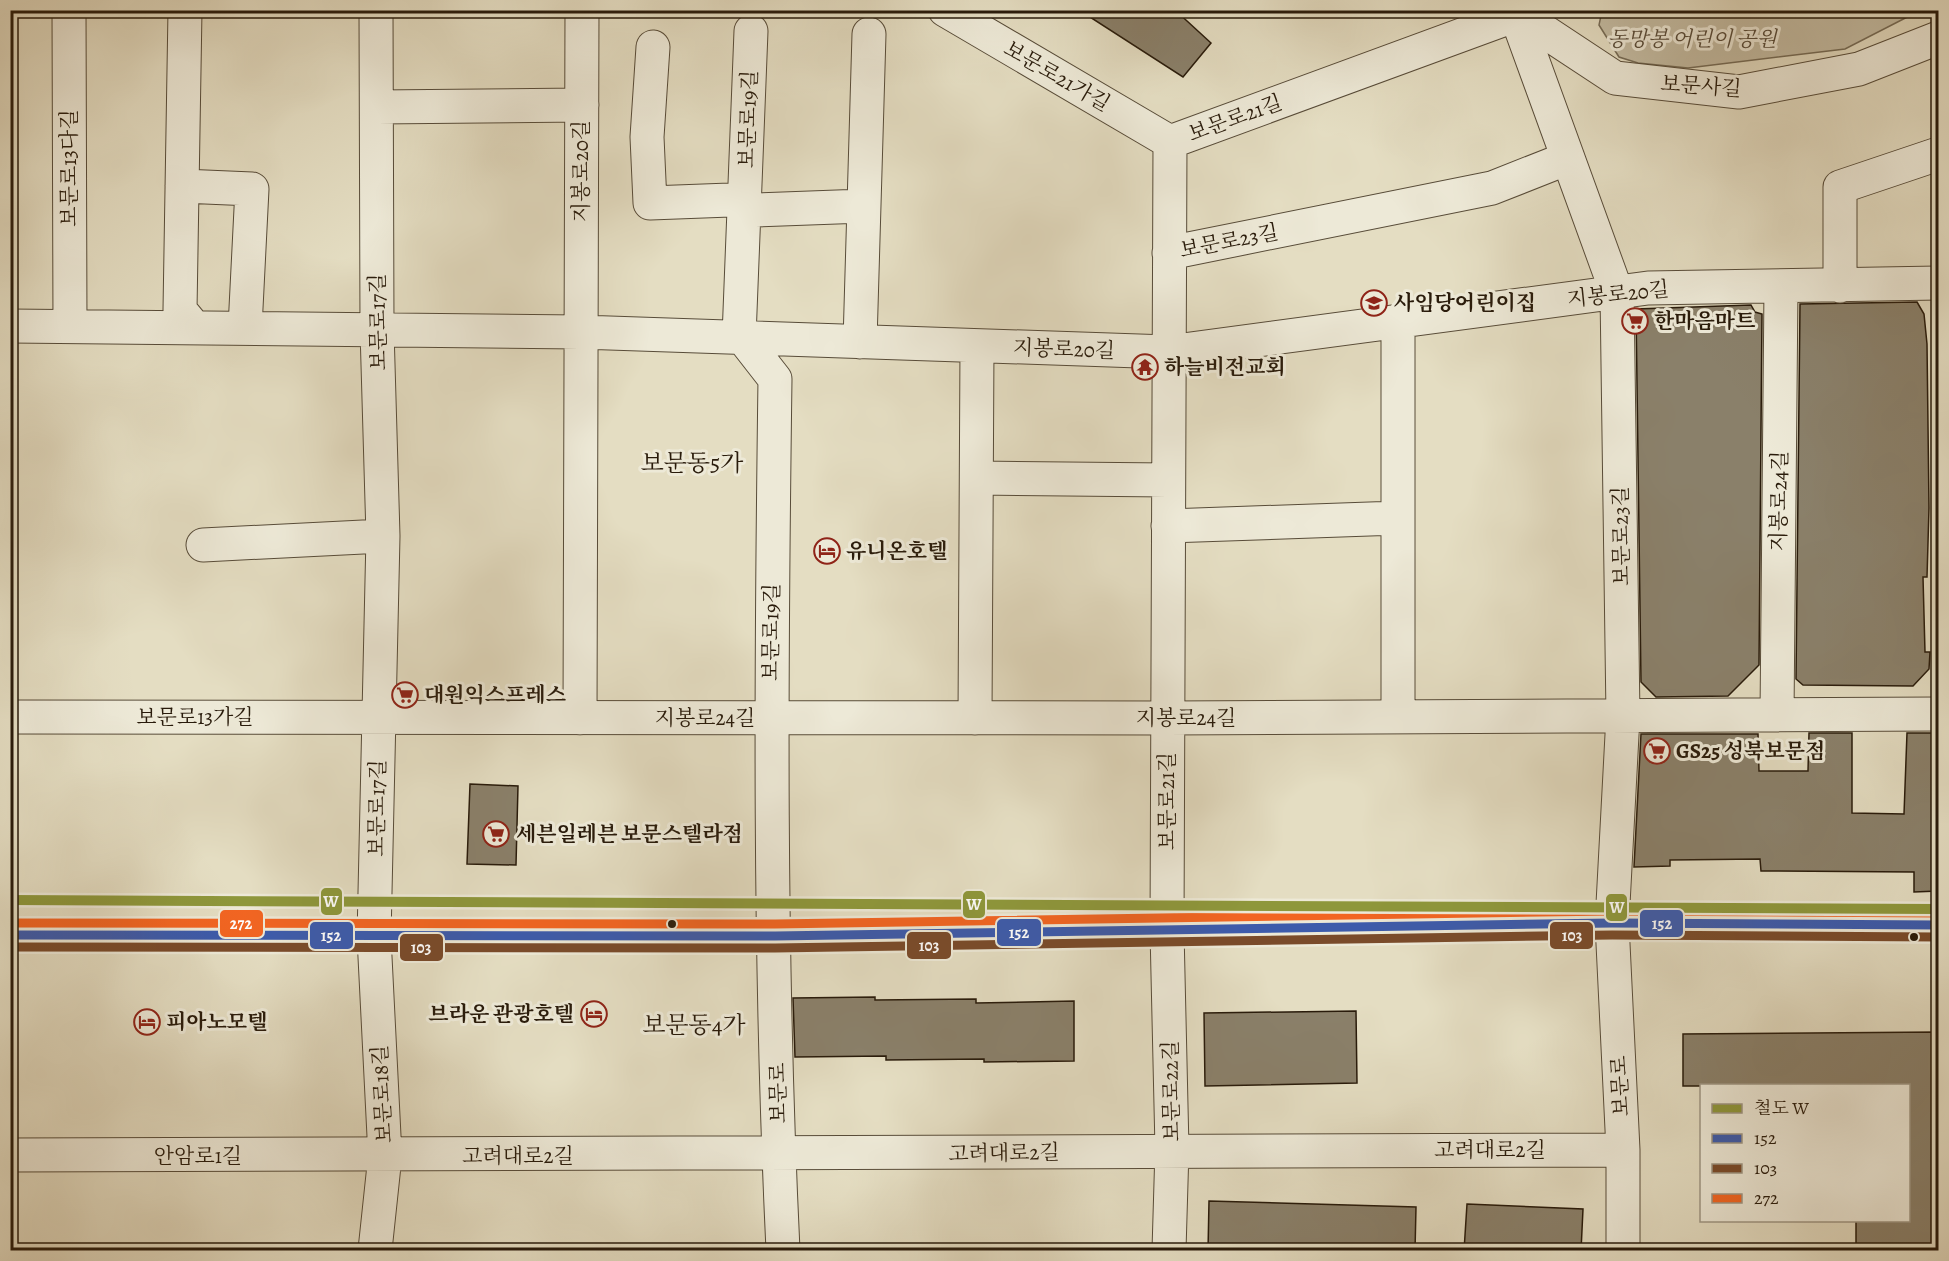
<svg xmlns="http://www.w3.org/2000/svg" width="1949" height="1261" font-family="Alegreya,'Noto Serif KR',serif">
<rect width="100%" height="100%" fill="#e4ddc2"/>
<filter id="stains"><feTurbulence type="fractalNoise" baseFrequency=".00333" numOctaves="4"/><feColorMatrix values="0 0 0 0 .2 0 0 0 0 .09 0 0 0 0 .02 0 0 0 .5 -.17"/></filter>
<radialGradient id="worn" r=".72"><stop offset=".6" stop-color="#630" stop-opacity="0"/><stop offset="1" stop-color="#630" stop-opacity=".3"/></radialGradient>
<path fill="#c4bca3" stroke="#766c57" stroke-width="1.5" d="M1602,11v-1l317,1 -74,38 -157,19 -50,-5 -19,-6 -20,-32z"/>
<path fill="#8a806a" stroke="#291b0b" stroke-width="1.5" d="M1079,10h96l36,33 -28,34z
M1917,302l7,12 3,30 2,164 -2,69h-4l2,75h5l-1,17 -16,17 -110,-1 -7,-6 4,-375z
M1751,305l4,7 7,2 -3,351 -31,31 -72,1 -15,-15 -5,-373z
M1809,733h43v80l52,1 3,-81h31v158l-24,1v-20l-153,-1 -1,-12 -90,1v6l-36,1 7,-133h117l1,37h49z
M470,784l48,2 -2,79 -49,-1z
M875,997v3l101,-1v4l98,-2v60l-90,1v-3l-98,1v-4l-91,1 -2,-59z
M1356,1011l1,72 -152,3 -1,-73z
M1938,1032v207h-2v12h-80v-30h52v-135h-225v-52z
M1209,1201l207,6 -1,44h-207z
M1467,1204l116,5 -2,42h-117z"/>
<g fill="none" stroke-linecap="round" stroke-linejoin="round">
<g stroke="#584c39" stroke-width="35">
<path id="minor" d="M69,10l1,316
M185,10l-5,300 15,18
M945,10l225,132
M1512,10l103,68 124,14 120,-23 79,-31
M653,47l-6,90 3,66 80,-3 25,10 109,-4
M377,107l205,-2
M1170,142l346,-127 101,278 6,423 -11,207 11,227v100
M182,186l70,3 -7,139
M1169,253l323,-65 76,-30
M1840,286v-99l98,-33
M1398,322v395
M10,326l570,6 588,20 480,-64 290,-5
M739,337l12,-306
M743,338l32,41c-4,290 -6,581 8,871
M860,342l9,-308
M978,478l190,2
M1168,526l230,-8
M203,545l180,-9
M1777,715l4,-428
M10,717l1157,1 771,-4
M580,718l2,-708
M975,718l2,-372
M10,1155c538,1 1076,-6 1613,-5
M375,1250l10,-94 -11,-219 9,-401 -6,-206 -1,-320
M1169,1250l3,-101 -5,-218 3,-789"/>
</g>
<g stroke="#291b0b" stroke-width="35">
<path id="major" d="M10,935l765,1 837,-13 326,2"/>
</g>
<use href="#minor" stroke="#ede9d7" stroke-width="33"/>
<use href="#major" stroke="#e4ddc2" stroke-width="33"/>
<g stroke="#ede9d7" stroke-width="14">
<path id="bus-1" d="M10,935l765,1 837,-13 326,2"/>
</g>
<g stroke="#ede9d7" stroke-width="14">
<path id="bus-2" d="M10,947l765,1 837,-13 326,2"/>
</g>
<g stroke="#ede9d7" stroke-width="14">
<path id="bus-3" d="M10,923l765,1 837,-13 326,2"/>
</g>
<use href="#bus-1" stroke="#3d5bab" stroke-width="9"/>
<use href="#bus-2" stroke="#7a4b2a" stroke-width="9"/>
<use href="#bus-3" stroke="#f26522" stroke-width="9"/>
<g stroke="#ede9d7" stroke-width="15">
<path id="rail-1" d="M10,900l1928,9"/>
</g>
<use href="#rail-1" stroke="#8e973b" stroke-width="10"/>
</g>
<defs>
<g id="school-ring" transform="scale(1.35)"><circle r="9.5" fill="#ede9d7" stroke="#8f2418" stroke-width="1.5"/><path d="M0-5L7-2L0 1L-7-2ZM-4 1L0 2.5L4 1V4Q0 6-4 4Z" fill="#8f2418"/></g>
<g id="supermarket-ring" transform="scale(1.35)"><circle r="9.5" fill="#ede9d7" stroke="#8f2418" stroke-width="1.5"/><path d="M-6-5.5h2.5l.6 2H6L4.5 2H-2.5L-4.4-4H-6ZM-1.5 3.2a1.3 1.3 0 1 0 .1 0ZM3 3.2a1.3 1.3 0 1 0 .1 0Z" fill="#8f2418"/></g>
<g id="temple-ring" transform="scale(1.35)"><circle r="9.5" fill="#ede9d7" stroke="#8f2418" stroke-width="1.5"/><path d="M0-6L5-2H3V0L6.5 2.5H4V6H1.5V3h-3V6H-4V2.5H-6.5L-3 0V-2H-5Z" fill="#8f2418"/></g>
<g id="hotel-ring" transform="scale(1.35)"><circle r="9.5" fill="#ede9d7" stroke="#8f2418" stroke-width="1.5"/><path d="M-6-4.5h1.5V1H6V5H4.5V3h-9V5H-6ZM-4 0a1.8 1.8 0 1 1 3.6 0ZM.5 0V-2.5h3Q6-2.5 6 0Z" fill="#8f2418"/></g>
</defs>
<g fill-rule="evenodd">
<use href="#school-ring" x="1374" y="303"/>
<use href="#supermarket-ring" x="1635" y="321"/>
<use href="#temple-ring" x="1145" y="367"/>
<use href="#hotel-ring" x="827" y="551"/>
<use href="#supermarket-ring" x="405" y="695"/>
<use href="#supermarket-ring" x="1657" y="751"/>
<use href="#supermarket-ring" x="496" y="834"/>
<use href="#hotel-ring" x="594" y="1014"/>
<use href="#hotel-ring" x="147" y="1022"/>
</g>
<g fill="#291b0b" stroke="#ede9d7" stroke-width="2">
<circle cx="672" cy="924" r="5"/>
<circle cx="1914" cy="937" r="5"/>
</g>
<g text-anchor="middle" stroke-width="6" stroke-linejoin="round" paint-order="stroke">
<g font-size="21" font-style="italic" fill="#584b39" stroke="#ede9d7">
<text x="1692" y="46">동망봉 어린이 공원</text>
</g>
<g font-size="21" fill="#291b0b" stroke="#ede9d7">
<text transform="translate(1057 76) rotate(30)" y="7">보문로21가길</text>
<text transform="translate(1701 86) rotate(4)" y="7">보문사길</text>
<text transform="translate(1235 118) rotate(-20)" y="7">보문로21길</text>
<text transform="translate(748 119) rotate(-88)" y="7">보문로19길</text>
<text transform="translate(69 168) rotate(-90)" y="7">보문로13다길</text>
<text transform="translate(581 171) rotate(-90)" y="7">지봉로20길</text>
<text transform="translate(1229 241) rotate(-11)" y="7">보문로23길</text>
<text transform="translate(1618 294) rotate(-6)" y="7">지봉로20길</text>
<text transform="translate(378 322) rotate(-91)" y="7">보문로17길</text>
<text transform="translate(1064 349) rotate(2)" y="7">지봉로20길</text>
<text transform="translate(1779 501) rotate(-89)" y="7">지봉로24길</text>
<text transform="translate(1621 536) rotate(-91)" y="7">보문로23길</text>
<text transform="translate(771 632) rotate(-89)" y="7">보문로19길</text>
<text x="195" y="724">보문로13가길</text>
<text x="705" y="725">지봉로24길</text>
<text x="1186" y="725">지봉로24길</text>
<text transform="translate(1167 801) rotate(-90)" y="7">보문로21길</text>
<text transform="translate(377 808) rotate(-89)" y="7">보문로17길</text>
<text transform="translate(1620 1086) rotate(-93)" y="7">보문로</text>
<text transform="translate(1171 1091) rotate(-91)" y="7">보문로22길</text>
<text transform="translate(778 1093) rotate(-91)" y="7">보문로</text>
<text transform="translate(382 1094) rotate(-93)" y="7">보문로18길</text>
<text x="1490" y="1157">고려대로2길</text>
<text transform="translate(1004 1153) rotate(-1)" y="7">고려대로2길</text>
<text x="198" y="1163">안암로1길</text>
<text x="518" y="1163">고려대로2길</text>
</g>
<g font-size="21" font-weight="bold" fill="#291b0b" stroke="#ede9d7" text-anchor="start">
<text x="1394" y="310">사임당어린이집</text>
<text x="1654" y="328">한마음마트</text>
<text x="1164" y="374">하늘비전교회</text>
<text x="846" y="558">유니온호텔</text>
<text x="424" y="702">대원익스프레스</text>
<text x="1676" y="758">GS25 성북보문점</text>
<text x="516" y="841">세븐일레븐 보문스텔라점</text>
<text x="574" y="1021" text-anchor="end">브라운 관광호텔</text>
<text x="166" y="1029">피아노모텔</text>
</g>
<g font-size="24" fill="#291b0b" stroke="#ede9d7">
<text x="692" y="471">보문동5가</text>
<text x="694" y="1033">보문동4가</text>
</g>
</g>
<g stroke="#ede9d7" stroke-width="2">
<rect x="320" y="887" width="23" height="29" rx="6" fill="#8e973b"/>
<rect x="962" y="890" width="24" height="29" rx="6" fill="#8e973b"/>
<rect x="1605" y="893" width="23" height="29" rx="6" fill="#8e973b"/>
<rect x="219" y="909" width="45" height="29" rx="6" fill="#f26522"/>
<rect x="1639" y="909" width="45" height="29" rx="6" fill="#3d5bab"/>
<rect x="996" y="918" width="46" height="29" rx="6" fill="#3d5bab"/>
<rect x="309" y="921" width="45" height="29" rx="6" fill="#3d5bab"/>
<rect x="1549" y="921" width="45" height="29" rx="6" fill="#7a4b2a"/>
<rect x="906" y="931" width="46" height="29" rx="6" fill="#7a4b2a"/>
<rect x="399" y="933" width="45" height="29" rx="6" fill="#7a4b2a"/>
</g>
<g font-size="16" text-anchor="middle" font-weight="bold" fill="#fff">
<text x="331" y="907">W</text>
<text x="974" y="910">W</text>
<text x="1617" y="913">W</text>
<text x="241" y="929">272</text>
<text x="1662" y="929">152</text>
<text x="1019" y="938">152</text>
<text x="331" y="941">152</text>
<text x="1572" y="941">103</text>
<text x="929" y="951">103</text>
<text x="421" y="953">103</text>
</g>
<rect width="1949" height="1261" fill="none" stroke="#e4ddc2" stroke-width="36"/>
<rect x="12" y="12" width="1925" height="1237" fill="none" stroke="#291b0b" stroke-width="3"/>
<rect x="18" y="18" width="1913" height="1225" fill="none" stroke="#291b0b" stroke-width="1.5"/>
<rect x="1700" y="1084" width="210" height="138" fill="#ede9d7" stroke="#9f9785" stroke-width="1.5"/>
<rect x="1712" y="1104" width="30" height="9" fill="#8e973b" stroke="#9f9785" stroke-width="1.5"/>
<text x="1754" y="1114" font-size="18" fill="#291b0b">철도 W</text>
<rect x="1712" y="1134" width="30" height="9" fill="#3d5bab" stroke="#9f9785" stroke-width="1.5"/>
<text x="1754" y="1144" font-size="18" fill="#291b0b">152</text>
<rect x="1712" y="1164" width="30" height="9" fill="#7a4b2a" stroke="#9f9785" stroke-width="1.5"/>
<text x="1754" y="1174" font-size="18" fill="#291b0b">103</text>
<rect x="1712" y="1194" width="30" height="9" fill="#f26522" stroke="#9f9785" stroke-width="1.5"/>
<text x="1754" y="1204" font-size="18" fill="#291b0b">272</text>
<rect width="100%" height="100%" filter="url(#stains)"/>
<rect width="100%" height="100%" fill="url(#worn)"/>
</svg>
